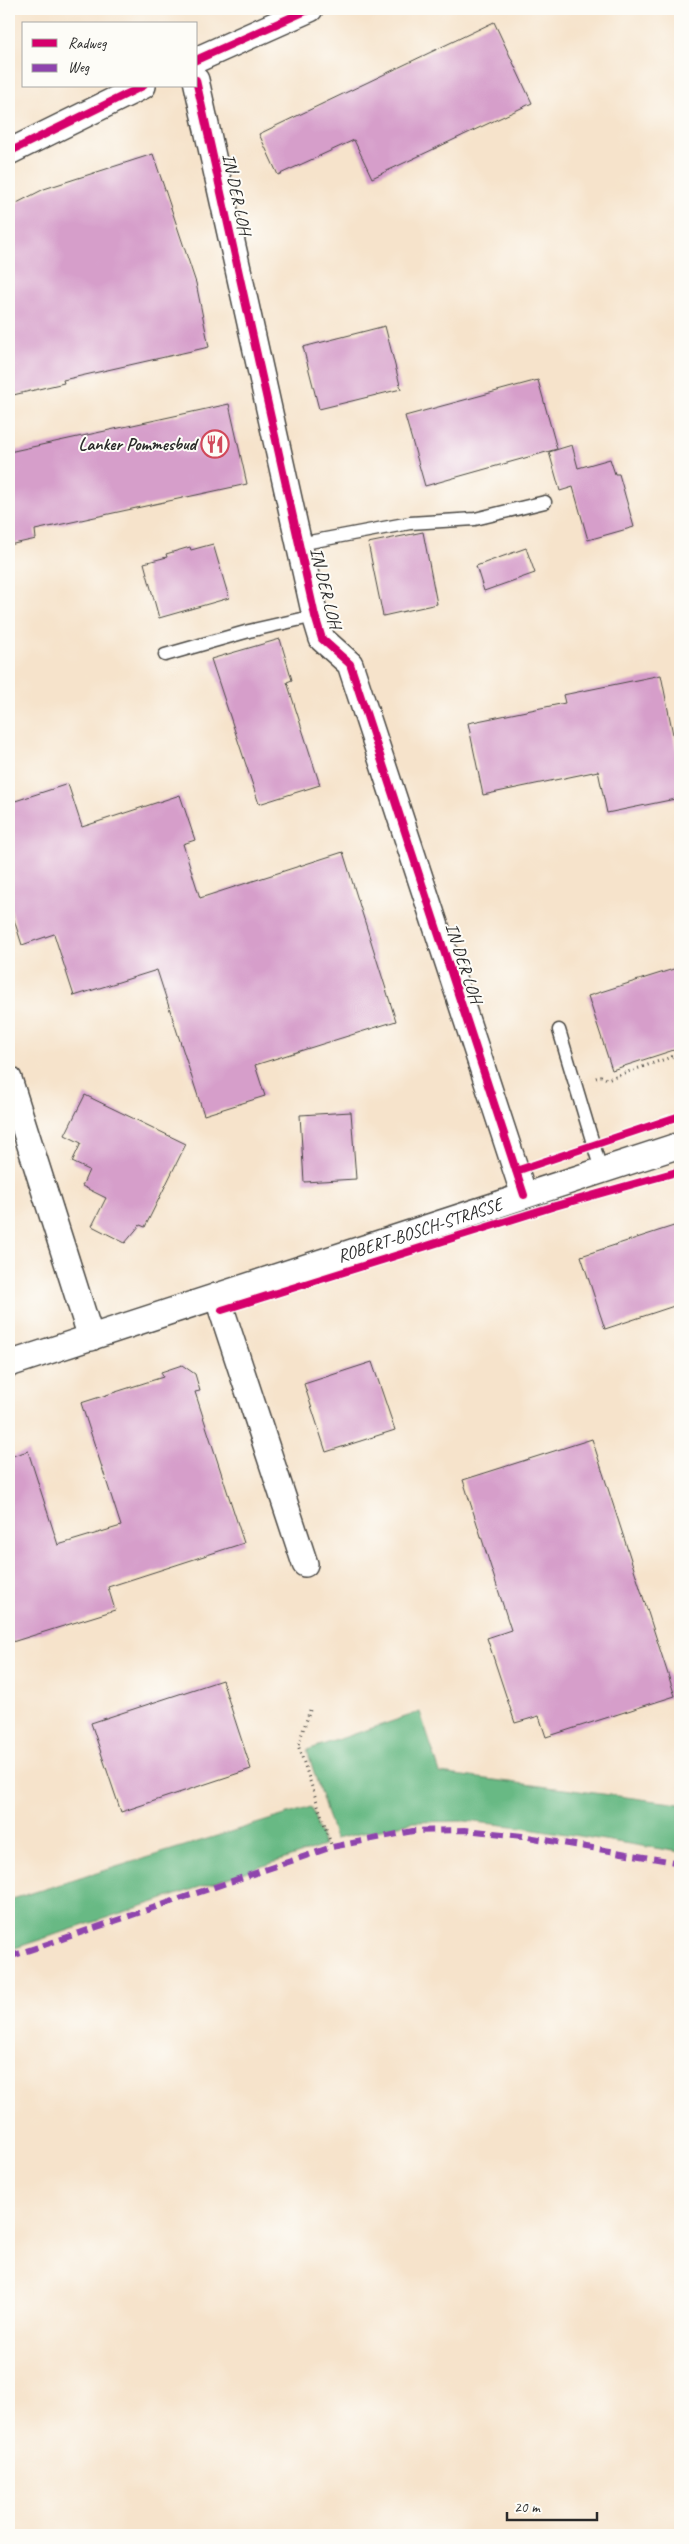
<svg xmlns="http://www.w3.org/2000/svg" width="689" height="2544" font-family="Caveat,sans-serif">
<rect width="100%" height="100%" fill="#fdfcf7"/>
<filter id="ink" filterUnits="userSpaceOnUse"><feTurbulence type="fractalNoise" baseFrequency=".02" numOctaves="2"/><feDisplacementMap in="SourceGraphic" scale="10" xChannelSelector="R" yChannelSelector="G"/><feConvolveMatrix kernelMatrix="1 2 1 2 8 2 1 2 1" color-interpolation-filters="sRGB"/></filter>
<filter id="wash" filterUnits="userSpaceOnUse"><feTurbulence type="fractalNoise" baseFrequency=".0096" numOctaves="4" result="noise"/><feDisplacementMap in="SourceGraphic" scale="20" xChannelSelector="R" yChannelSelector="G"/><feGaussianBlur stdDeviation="1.12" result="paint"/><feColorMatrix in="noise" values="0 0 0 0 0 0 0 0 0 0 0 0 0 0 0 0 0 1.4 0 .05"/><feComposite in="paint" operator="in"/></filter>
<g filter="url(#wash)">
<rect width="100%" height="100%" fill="#f6e3cb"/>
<path fill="#68b984" stroke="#4a7258" d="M420,1712l20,61 240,31v48l-158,-25 -57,-6 -52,1 -78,17 -28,-89z
M311,1807l13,39 -315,104v-50z"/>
<g id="blocks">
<path fill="#d69eca" d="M494,22l38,81 -160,75 -18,-38 -76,35 -19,-41z
M153,154l43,129 13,64 -146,33 1,3 -55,13v-189l35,-18z
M385,326l16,63 -82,20 -16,-62z
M538,380l19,69 -132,37 -20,-70z
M229,404l18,80 -212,46 1,9 -27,6v-93z
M572,445l6,23 32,-9 5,15h4l15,53 -46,13 -15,-53 -13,4 -11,-39z
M423,532l14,72 -54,12 -15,-73z
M213,544l16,54 -70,20 -15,-55 23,-6 -1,-3 24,-7 1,3z
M526,548l9,25 -51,18 -8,-25z
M280,639l12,41 -5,2 33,103 -61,19 -48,-145z
M661,675l19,94v29l-73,15 -9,-42 -115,24 -15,-72 97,-20 -2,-8z
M68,784l14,43 98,-32 15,45 -12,4 17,54 143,-46 53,169 -141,44 10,31 -61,19 -47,-145 -83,26 -20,-62 -32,11 -13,-41v-101z
M680,967v81l-68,22 -24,-74z
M85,1095l101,49 -41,83 -5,-2 -15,18 -33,-17 14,-28 -24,-12 7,-16 -17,-8 9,-19 -16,-8z
M351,1112l5,67 -52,3 -4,-67z
M680,1224v80l-75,25 -24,-73z
M372,1362l23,68 -69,22 -22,-68z
M182,1365l13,9 5,17 -5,1 49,151 -136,44 7,23 -106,33v-186l19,-6 30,94 63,-19 -40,-123 82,-26 -2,-5z
M592,1439l83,257 -129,41 -7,-21 -24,7 -28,-85 24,-8 -48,-150z
M222,1680l29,89 -130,43 -30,-89z"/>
</g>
</g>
<g filter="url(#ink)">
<use href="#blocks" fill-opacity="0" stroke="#494743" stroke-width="1"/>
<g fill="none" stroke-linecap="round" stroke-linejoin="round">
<g stroke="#494743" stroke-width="15">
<path id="lane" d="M299,544l111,-21 65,-4 70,-17
M165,655l84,-24 66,-15
M559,1030l42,140"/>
</g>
<g stroke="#494743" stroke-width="28">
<g id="street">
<path d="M196,60l114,-51"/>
<path d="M196,80l119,536 7,23 28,25 174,531"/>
<path d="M9,152l134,-66"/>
<path d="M9,1079l82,259"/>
<path d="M217,1296l88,268"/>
<path id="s1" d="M9,1364l671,-219"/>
</g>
</g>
<path stroke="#494743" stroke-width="3" stroke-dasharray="1 4" stroke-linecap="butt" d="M596,1078l5,-2 6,3 73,-25
M310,1710l-12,35 34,102"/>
<use href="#lane" stroke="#fff" stroke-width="12"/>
<use href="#street" stroke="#fff" stroke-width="25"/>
<path stroke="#8e44ad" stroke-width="6" stroke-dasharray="12 6" stroke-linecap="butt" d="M9,1957l323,-110 81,-16 52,-1 57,6 158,27"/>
<g stroke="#fdfcf7" stroke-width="11">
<path id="cycleway" d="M196,60l114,-51
M196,80l119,536 7,23 28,25 174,531
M9,152l134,-66
M516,1171l164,-55
M222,1310l333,-104 125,-35"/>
</g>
<use href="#cycleway" stroke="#d6006c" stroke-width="8"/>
</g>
</g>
<defs>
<g id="restaurant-ring" transform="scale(1.4375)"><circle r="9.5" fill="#fdfcf7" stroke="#d1495b" stroke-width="1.5"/><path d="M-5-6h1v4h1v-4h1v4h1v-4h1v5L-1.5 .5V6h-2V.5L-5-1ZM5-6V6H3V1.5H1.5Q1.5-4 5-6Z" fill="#d1495b"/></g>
</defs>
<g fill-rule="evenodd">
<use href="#restaurant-ring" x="215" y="444"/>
</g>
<g text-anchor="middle" stroke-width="4" stroke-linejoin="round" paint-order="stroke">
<g font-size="18" fill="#2b2b2b" stroke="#fdfcf7">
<text transform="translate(237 194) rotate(78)" y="6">IN DER LOH</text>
<text transform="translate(326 588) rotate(76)" y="6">IN DER LOH</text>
<text transform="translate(464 963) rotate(72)" y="6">IN DER LOH</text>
<text dy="6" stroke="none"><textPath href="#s1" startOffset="432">ROBERT-BOSCH-STRASSE</textPath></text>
</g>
<g font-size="18" font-weight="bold" fill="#2b2b2b" stroke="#fdfcf7" text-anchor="end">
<text x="196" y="450">Lanker Pommesbud</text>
</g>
</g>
<rect width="689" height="2544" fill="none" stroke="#fdfcf7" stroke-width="30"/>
<rect x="22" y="22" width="175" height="65" fill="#fdfcf7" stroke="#a9a8a5"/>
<rect x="32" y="39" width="25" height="8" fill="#d6006c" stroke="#a9a8a5"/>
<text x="68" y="48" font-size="15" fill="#2b2b2b">Radweg</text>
<rect x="32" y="64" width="25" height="8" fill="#8e44ad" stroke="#a9a8a5"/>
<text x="68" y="72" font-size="15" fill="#2b2b2b">Weg</text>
<path d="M507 2512v8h90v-8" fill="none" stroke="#2b2b2b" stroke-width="2.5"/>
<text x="514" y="2512" font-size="15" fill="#2b2b2b" stroke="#fdfcf7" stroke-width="4" paint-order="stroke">20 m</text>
</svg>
